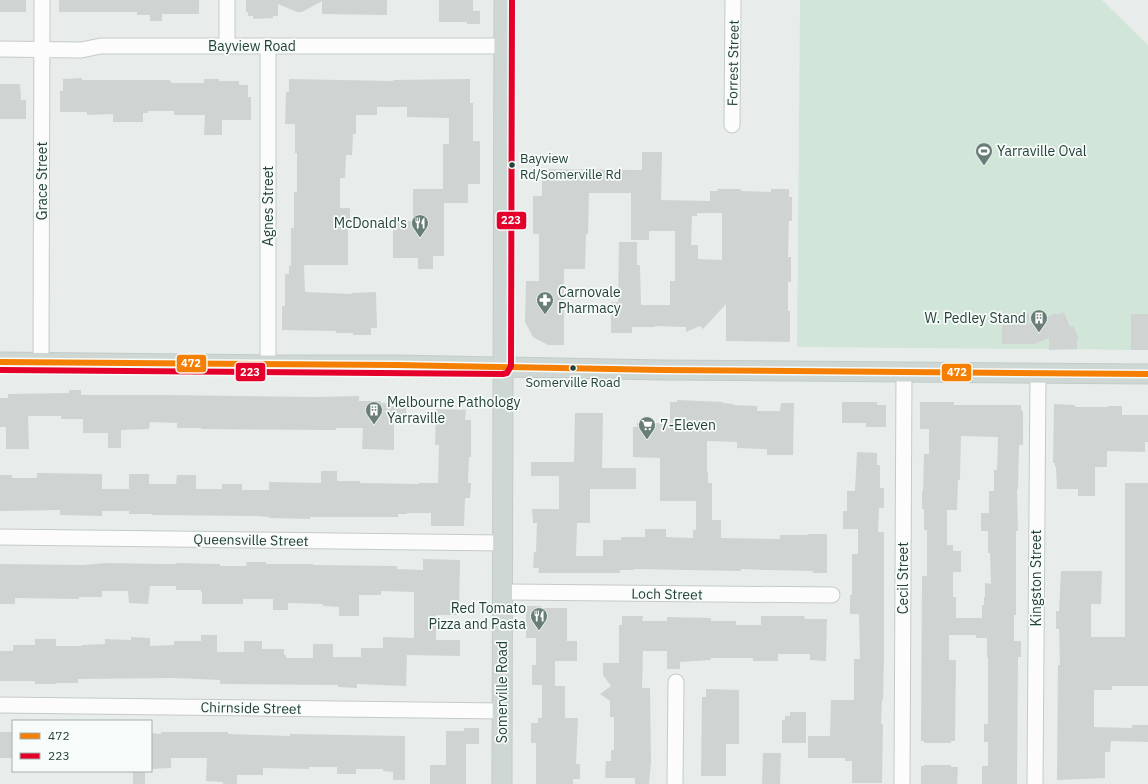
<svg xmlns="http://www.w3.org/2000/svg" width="1148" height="784" font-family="'IBM Plex Sans',sans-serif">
<rect width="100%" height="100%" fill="#e8edeb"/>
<path fill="#d1e6d8" d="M800,0h302l46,45v305l-351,-3z"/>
<path fill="#cfd4d2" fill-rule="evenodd" d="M0,0h26v12h-26z
M59,0h140v14h-37v7h-12v-6h-13v-3h-78z
M246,0h141v15l-65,-1v-13l-20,11h-5l-19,-8v12h-5v2l-20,1v-3h-5v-4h-2z
M439,0h34v11h7v13h-13v-2h-28z
M82,78v2h86l3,1v2h33v-4h15v2h20v4h9v12h3v23h-29v15h-18l1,-20h-31v-4h-26v2h-5v9h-30v-8l-26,1v-3h-27v-21h3v-12z
M289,79l104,2v-1l77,-1v24h3v38h7v43h-12v19h-24v53h-11v13h-15v-11h-25v-37h20v-32h30v-45h6v-26l-42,-1v-10h-30v8h-21v19h-3l-1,21h-6l-1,23h-5v30h10v15h-2v42h-44l1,27 47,2v-1l24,-1 1,36h-6v7h-18v-2h-17v-2l-54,-1v-24h3v-32h4v-8h2v-38h3v-36h3v-39h-2v-29h-10l1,-32h3z
M0,84h20l1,16h5v19h-26z
M642,152h20l-1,48 49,1v-10h8l-1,-2h24v2l30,1v-3h18v8h3v24h-3l-1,36h3v25h-3v29h2v31l-64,-1v-37l-23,25 -3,-3 -14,6v-5l-31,-1v1h-23v6h-21v-31h7l1,-60h18v23h3l1,40h29v-24h5v-50h-26v9h-18v-47h-42l-1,41h-2l-1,35h-21v76h-16l-15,-8 -8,-15 1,-41h13v-47h-6v-38h9v-27l100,1zM697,213h25v47l-24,-1v-14h-7l1,-29h5z
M1064,312l6,15 3,-1 6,13 -2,1v9l-28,1v-12l-15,6h-32v-20h2v-10l25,-1v11l27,-11 1,2z
M1131,314h17v36h-17z
M69,390h12v5h86l149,2 43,-1v5h22v2l25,1v15l-12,-1v32l-32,-1 1,-21h-27v2l-135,-1v-1h-24v-5l-27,-1 -1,7 -28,1v18h-13v-15h-25v-14h-22v-3h-33l1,33h-23v-22h-6v-29h8v-4l61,-1z
M677,400l46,2v1l10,1v1l24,1v5h23l1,-8h13l-1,52h-26v-6l-30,-1v-6l-30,-1v31h1v11h4v37h9v18l59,1v-4h28v-1h19v39h-14v-2l-46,-1 -26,-1v2l-107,-2v1h-14v3h-82l1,-5h-6l1,-16h2l1,-29h-4l-1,-14h27v-33h-28v-14h43l1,-49h28l-1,55h34v21h-46v34h-13l-1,33h27v-16h18v-3h24v-8h21v8l27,1v-8h3v-29h-36v-43l-27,-1v-30h4v-4h33v-21h7z
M842,402h35v3h9v22h-20v-4h-24z
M920,402h34v3h67v5l2,1v34h-4l-1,44h-1l1,42h-2v84h-2v26h7v16h-3l-1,127h-35v-18h6v-24h-4v-18h4v-67h-1v-19h-11v-3h-27v25h7l-1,81h-4v2h-27v-2h-3l1,-165h5v-46h-3v-21h-2v-18h1l1,-37h5v-25h-9zM961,436l37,1 -1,33h-3v21h-5v22h-8v18h7v22h2l1,31 -6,-1v14h-1v8h-2v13h-26v-21h-3v-25h8v-21h-8v-6h-6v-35h10l1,-30h2z
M1054,404l21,1v2h33v-1h14v9h26v27h-3v10l-38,-1v16h-12v29h-17v-7h-21l-1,-22h-1v-4h-2z
M436,409l30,1 -1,10h6v37h-2l-1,26h3l-1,15h-5l-1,28h-33v-13h-24v1h-9v3h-88v2l-41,-1v-1l-13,-1 -104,-1v-1h-23v-3h-27v5l-42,-1v-5l-60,1v-36h12v3h25v-5l65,1v15h27v-15h20v10h27l1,-9h19v14h26v-5h20v6h27v-8l52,1v-12h16v10h23v2l59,1v-1h19l1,-38h-4z
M857,452l20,1v12h3v23h4v20h-5l-1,24h6v124l-1,44h-1l-1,24h2l-1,59h-30v-22h-7v-3h-37v-22h22l1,-36h23v-41h6l-1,-45h-9v-19h2v-41h6v-25h-15v-18h4v-20h8z
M1125,483h23v203h-36v4h-18v37l38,1v-3h16v17l-37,-1 -1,11h-5v26l-48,2 1,-115h2l-1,-36h-3v-18h3l2,-40h41l-1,33h-10v33h34z
M423,559l37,1 -1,55h-23v25h24v16l-53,-1 -1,31 -49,-2v4l-19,-1v-2l-118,-1v-4l-46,-2 -96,1v4h-22v1h-21v-3h-35v-30h13v-6h22v-6h21v7h26v-1l23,-1v-5l26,1v-3l19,1v8l24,-1v-4h27v-6h16v17h27v-11h18v8h22v6h2v3h27v-14h20v13h28v-9h22v-11l31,1v-46l-33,-1v4h-22v21h-20v-9l-16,-1v-2l-35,-1v7h-15v-11h-30v5h-41v-12h-1v-2h-25v-4h-26l-2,18 -19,-1 -1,-12h-26v6h-23v2l-64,-1v6h-15v-40l83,1 23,-2 57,1h13v-1l44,1v2h27l-1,-4h20v2h47v1l84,1v3l26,1z
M526,606h15v2h26v33h10v20h-22v25h10v32h13l-2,46h4v15h-7v5h-37v-41h-5v-20h7v-5h4v-33h-10v-20h4v-27h-10z
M622,616h21l-1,5h25v-4l44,1v3h25v4h25v-9h43l1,3h22l-1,42 -16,-1v-6h-32v7h-25v-3h-42v2l-31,2v7h-13v-18h-24l-1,37h8l1,74 -2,22h-14v-6h-30l1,-17h5v-11h3v-33h-4v-16l-10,-7 11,-8 -8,-11v-12h16v-38h3z
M706,689l33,1v54h-13v32h-25l1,-79h4z
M790,712h16v31h-24v-23h3v-4h5z
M464,728h15v16h-13v40h-36v-19h16v-34h18z
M0,732h13v26h-13z
M161,732h67v2l62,2v-2l115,2v44h-12v-8l-10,-1v-2h-27v5h-19v-7h-28v2l-46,-1v7h-26v9h-14v-2l-17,-1 1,-23h-36v10l-20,1v-36l10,1z
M763,753h18l-1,31h-18z
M924,765h27v2h7l-1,17h-36v-18h3z
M133,771h12v13h-12z"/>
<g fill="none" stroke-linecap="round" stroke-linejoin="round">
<g stroke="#c5cac8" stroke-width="17">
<path id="minor" d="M227,0v46
M268,46v319
M0,49l81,1 20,-4h402
M732,125l1,-125
M41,362l1,-362
M0,537l503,6
M502,592l330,3
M0,705l502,6
M675,784l1,-102
M902,784l2,-413
M1035,784l3,-412"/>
</g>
<g stroke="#c3ccc9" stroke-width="21">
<path id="major" d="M0,362l268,3h129l265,5 486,4
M502,784l2,-784"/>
</g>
<use href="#minor" stroke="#fcfcfc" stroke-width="15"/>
<use href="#major" stroke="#cfd7d5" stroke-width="19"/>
<g stroke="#f7fbf9" stroke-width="9">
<path id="bus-1" d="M0,362l397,3 265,5 486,4"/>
</g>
<g stroke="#f7fbf9" stroke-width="9">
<path id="bus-2" d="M0,370l503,4 4,-1 4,-7 1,-366"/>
</g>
<use href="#bus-1" stroke="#f47f03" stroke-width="6"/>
<use href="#bus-2" stroke="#e4002b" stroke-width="6"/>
</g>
<defs>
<g id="stadium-pin" transform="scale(0.9)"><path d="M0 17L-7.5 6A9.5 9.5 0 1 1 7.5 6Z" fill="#697e78" stroke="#f7fbf9"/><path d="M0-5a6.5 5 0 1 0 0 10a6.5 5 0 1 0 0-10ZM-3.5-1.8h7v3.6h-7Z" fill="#fff"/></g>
<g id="restaurant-pin" transform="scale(0.9)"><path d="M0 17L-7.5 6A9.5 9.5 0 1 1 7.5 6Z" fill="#697e78" stroke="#f7fbf9"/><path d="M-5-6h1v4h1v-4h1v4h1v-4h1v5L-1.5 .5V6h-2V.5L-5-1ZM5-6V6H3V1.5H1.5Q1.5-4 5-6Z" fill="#fff"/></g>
<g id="pharmacy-pin" transform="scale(0.9)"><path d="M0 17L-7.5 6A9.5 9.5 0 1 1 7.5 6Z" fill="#697e78" stroke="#f7fbf9"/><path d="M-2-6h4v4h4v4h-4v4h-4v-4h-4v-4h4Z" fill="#fff"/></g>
<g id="building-pin" transform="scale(0.9)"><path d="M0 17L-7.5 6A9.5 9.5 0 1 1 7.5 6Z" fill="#697e78" stroke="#f7fbf9"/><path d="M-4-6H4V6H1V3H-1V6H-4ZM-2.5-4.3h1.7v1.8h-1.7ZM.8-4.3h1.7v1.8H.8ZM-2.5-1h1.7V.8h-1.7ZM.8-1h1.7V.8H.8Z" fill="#fff"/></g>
<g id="supermarket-pin" transform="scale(0.9)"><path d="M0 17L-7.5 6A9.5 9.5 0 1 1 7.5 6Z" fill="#697e78" stroke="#f7fbf9"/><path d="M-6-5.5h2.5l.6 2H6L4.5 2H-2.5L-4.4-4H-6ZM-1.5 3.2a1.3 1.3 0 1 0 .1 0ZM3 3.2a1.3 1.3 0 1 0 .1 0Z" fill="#fff"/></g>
</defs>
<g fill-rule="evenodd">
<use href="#stadium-pin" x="984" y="151"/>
<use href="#restaurant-pin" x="420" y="223"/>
<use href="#pharmacy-pin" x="545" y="300"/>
<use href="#building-pin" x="1039" y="318"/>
<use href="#building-pin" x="374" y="410"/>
<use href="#supermarket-pin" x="647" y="425"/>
<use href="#restaurant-pin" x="539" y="616"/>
</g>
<g fill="#24423a" stroke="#f7fbf9" stroke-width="1.5">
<circle cx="512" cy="165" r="3.5"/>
<circle cx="573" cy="368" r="3.5"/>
</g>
<g text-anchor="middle" stroke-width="3.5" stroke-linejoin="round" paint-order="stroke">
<g font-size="13" fill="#24423a" stroke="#f7fbf9" text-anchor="start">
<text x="520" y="163">Bayview<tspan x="520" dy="16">Rd/Somerville Rd</tspan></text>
<text x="573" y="387" text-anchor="middle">Somerville Road</text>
</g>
<g font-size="14" fill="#24423a" stroke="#f7fbf9">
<text x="252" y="51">Bayview Road</text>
<text transform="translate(733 63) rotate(-89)" y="5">Forrest Street</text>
<text transform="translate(42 181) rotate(-90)" y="5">Grace Street</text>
<text transform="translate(268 206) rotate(-90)" y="5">Agnes Street</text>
<text transform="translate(251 540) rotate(1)" y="5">Queensville Street</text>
<text transform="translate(903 578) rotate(-90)" y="5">Cecil Street</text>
<text transform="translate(1036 578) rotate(-90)" y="5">Kingston Street</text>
<text transform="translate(667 594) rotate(1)" y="5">Loch Street</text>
<text transform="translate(502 692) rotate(-90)" y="5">Somerville Road</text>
<text transform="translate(251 708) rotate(1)" y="5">Chirnside Street</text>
</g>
<g font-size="14" fill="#24423a" stroke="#f7fbf9" text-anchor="start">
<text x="997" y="156">Yarraville Oval</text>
<text x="407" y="228" text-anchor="end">McDonald's</text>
<text x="558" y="297">Carnovale<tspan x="558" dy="16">Pharmacy</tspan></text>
<text x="1026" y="323" text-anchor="end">W. Pedley Stand</text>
<text x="387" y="407">Melbourne Pathology<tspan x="387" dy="16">Yarraville</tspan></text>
<text x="660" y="430">7-Eleven</text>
<text x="526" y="613" text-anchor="end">Red Tomato<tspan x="526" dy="16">Pizza and Pasta</tspan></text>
</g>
</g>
<g stroke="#f7fbf9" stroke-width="1.5">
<rect x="496" y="211" width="31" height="19" rx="4" fill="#e4002b"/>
<rect x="176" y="354" width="31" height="19" rx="4" fill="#f47f03"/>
<rect x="235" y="362" width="31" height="20" rx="4" fill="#e4002b"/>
<rect x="941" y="363" width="31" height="19" rx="4" fill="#f47f03"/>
</g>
<g font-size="11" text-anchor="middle" font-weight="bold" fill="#fff">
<text x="511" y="224">223</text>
<text x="191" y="367">472</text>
<text x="250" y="376">223</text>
<text x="957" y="376">472</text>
</g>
<rect x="12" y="720" width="140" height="52" fill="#f7fbf9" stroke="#a3b1ad"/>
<rect x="20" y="733" width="20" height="6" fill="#f47f03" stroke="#a3b1ad"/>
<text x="48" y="740" font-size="12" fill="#24423a">472</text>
<rect x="20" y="753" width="20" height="6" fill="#e4002b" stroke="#a3b1ad"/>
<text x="48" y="760" font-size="12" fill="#24423a">223</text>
</svg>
